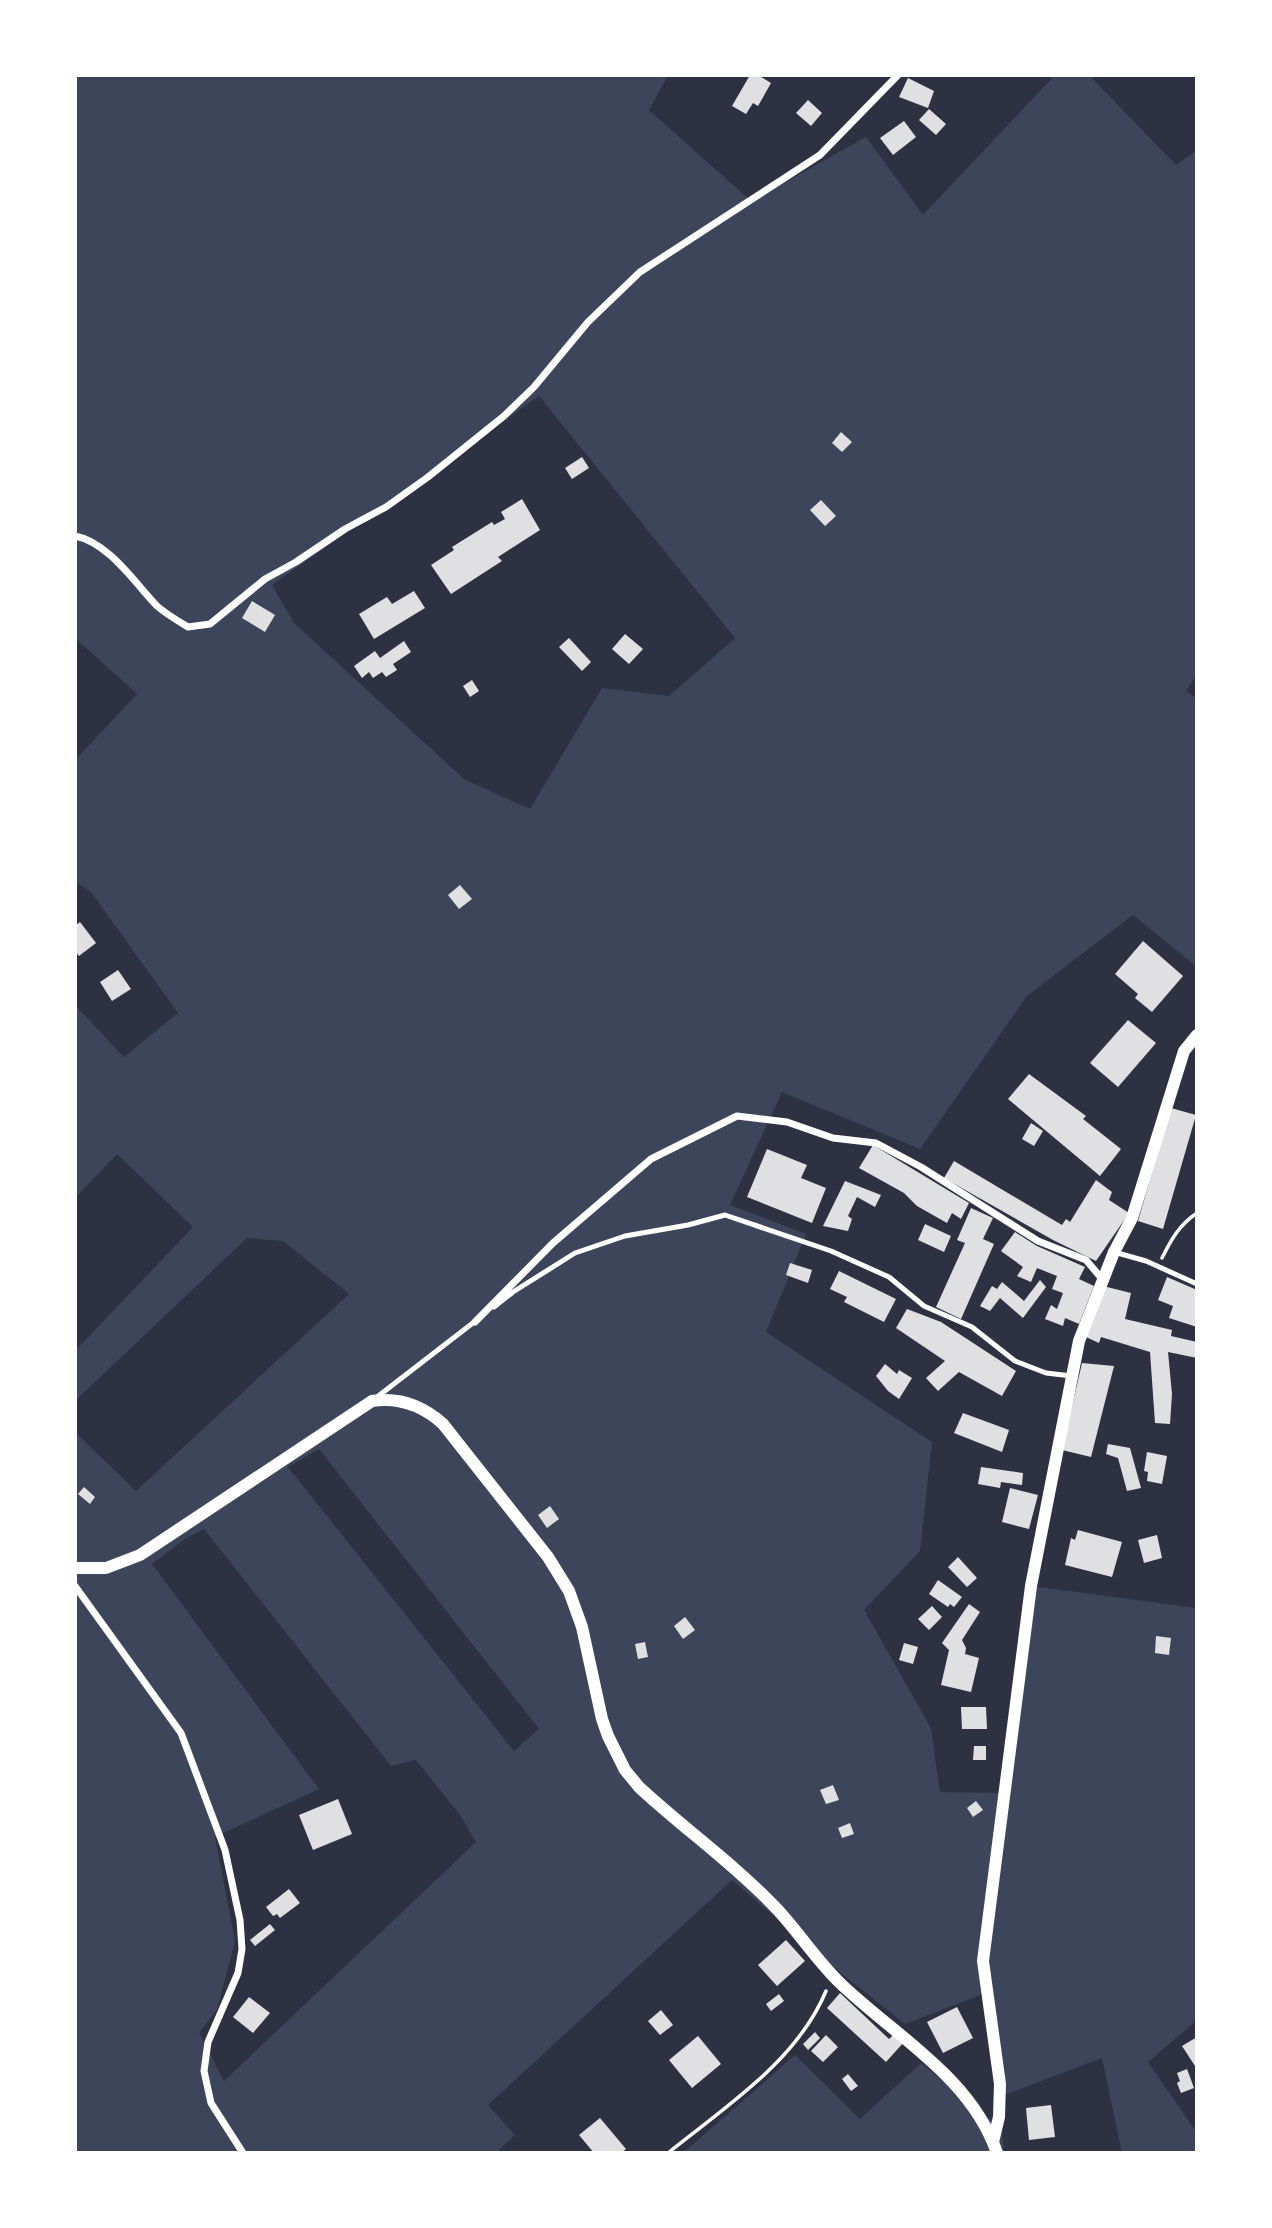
<svg xmlns="http://www.w3.org/2000/svg" width="1272" height="2228" font-family="'Sofia Sans Condensed',sans-serif">
<rect width="100%" height="100%" fill="#2d3142"/>
<path fill="#3c4559" fill-rule="evenodd" d="M75,75h593l-19,35 102,91 115,-64 57,78 132,-140h34l87,90 21,-15v524l-11,17 11,8v268l-64,-52 -106,81 -107,153 -138,-57 -52,113 76,29 -40,98 166,110 -12,109 -56,59 67,118 9,64 64,1 27,-207 166,22v412l-49,42 49,71v20h-75l-20,-95 -103,39 -8,-106 -86,33 -69,-55 -104,-89 -244,225 27,30 -19,18h-421v-721l61,59 213,-197 -66,-53 -36,-3 -172,163v-50l118,-124 -76,-73 -42,44v-193l49,52 54,-44 -87,-121 -16,-11v-121l62,-66 -62,-56zM539,396l196,242 -66,58 -67,-8 -72,121 -66,-30 -170,-156 -22,-38zM319,1449l220,280 -25,22 -226,-284zM204,1529l187,237 25,-6 44,55 16,27 -252,239 -25,-48 18,-23 18,-69 -20,-104 104,-48 -167,-225 33,-25z
M795,2055l65,64 61,-56 81,66 2,24h-321z"/>
<path fill="#e0e0e3" d="M750,75h8l13,8 -13,23 -5,-3 -7,11 -14,-8z
M908,78l26,13 -6,17 -29,-11z
M808,100l14,13 -11,13 -15,-13z
M929,109l17,15 -10,11 -17,-15z
M904,121l12,16 -23,18 -13,-17z
M841,432l11,10 -10,10 -10,-9z
M582,457l7,11 -17,11 -7,-11z
M522,499l18,31 -42,27 4,4 -51,33 -20,-29 23,-15 -2,-3 40,-25 2,3 11,-6 -4,-7z
M821,500l15,16 -11,10 -15,-16z
M414,591l11,17 -51,31 -15,-25 28,-17 5,7z
M252,601l23,14 -10,17 -23,-14z
M625,634l18,15 -14,15 -17,-15z
M569,638l22,24 -9,9 -23,-24z
M404,641l7,11 -18,12 4,6 -11,7 -4,-5 -9,6 -4,-6 -7,6 -8,-12 21,-15 5,7z
M472,680l7,11 -9,6 -7,-11z
M460,885l12,14 -13,10 -11,-14z
M80,922l16,21 -17,13 -4,-5v-25z
M1143,941l40,35 -31,36 -17,-14 3,-4 -23,-20z
M118,970l13,19 -19,12 -12,-19z
M1128,1020l28,23 -38,44 -28,-24z
M1029,1074l57,42 -3,3 38,30 -21,27 -92,-77z
M1171,1108l25,7 -33,114 -25,-8z
M1031,1123l12,8 -9,15 -12,-7z
M873,1145l96,58 -8,16 -9,-6 -5,10 -30,-17 -13,-13 -45,-25z
M767,1149l40,16 -6,13 25,10 -14,35 -65,-26z
M954,1161l108,64 4,-6 4,3 26,-42 16,12 -3,8 20,13 -33,48 -43,-21 -109,-62z
M845,1181l36,14 -6,12 -18,-10 -9,19 4,3 -4,12 -25,-5z
M971,1208l22,10 -10,21 11,5 -33,75 -25,-12 29,-64 -8,-3z
M925,1224l26,12 -7,16 -26,-12z
M1015,1232l22,14 48,21 -6,12 15,7 -15,38 -14,-6 -2,8 -18,-7 6,-14 6,4 6,-16 -11,-4 5,-13 -20,-8 -6,14 -14,-6 6,-9 -22,-16z
M790,1263l22,7 -4,13 -22,-8z
M839,1271l57,28 -12,23 -40,-20 3,-5 -17,-8z
M1167,1277l30,13v37l-28,-9 4,-12 -15,-6z
M1040,1280l6,7 -23,31 -23,-20 -10,13 -10,-5 12,-20 5,3 5,-7 22,19z
M1103,1286l28,7 -6,26 47,11 -1,6 26,6v16l-29,-6 4,42 -2,30 -15,-1 -5,-71 -49,-15 -2,6 -13,-6z
M907,1309l34,13 75,49 -14,25 -43,-24 -21,19 -12,-13 19,-17 -49,-33z
M1082,1363l32,3 -23,91 -29,-7z
M885,1364l12,10 2,-4 13,8 -13,21 -11,-8 -12,-15z
M963,1413l46,17 -7,22 -48,-19z
M1108,1444l22,4 11,40 -14,3 -9,-33 -12,-4z
M1147,1452l20,4 -5,28 -15,-3 1,-9 -4,-1z
M981,1467l42,6 -1,12 -21,-3 -1,6 -22,-4z
M84,1487l11,10 -5,7 -12,-10z
M1010,1488l28,7 -9,34 -27,-7z
M550,1506l9,13 -12,9 -9,-13z
M1078,1530l44,12 -10,35 -47,-12 6,-27 4,2z
M1157,1535l5,23 -18,5 -6,-23z
M958,1557l19,21 -10,9 -19,-20z
M938,1580l24,17 -8,10 -4,-3 -2,3 -19,-13z
M969,1604l11,8 -18,28 4,8 -1,6 14,4 -8,34 -30,-7 8,-35 -7,-7z
M932,1606l10,11 -13,13 -11,-11z
M685,1617l10,13 -12,9 -9,-13z
M1156,1636l15,2 -2,17 -14,-2z
M645,1642l3,15 -10,2 -3,-15z
M904,1643l14,4 -5,17 -14,-4z
M961,1707h25l1,22h-25z
M974,1746h12v14h-13z
M833,1785l6,15 -13,4 -6,-14z
M338,1799l14,35 -39,16 -14,-35z
M976,1801l7,9 -10,7 -6,-9z
M850,1823l4,11 -12,4 -4,-10z
M289,1889l11,14 -20,15 -3,-4 -4,2 -7,-9z
M270,1924l5,6 -20,16 -5,-6z
M786,1940l19,21 -28,25 -19,-21z
M840,1993l49,46 6,-6 9,9 -18,20 -59,-54z
M779,1994l5,7 -13,10 -5,-7z
M249,1997l21,16 -17,20 -20,-16z
M957,2007l16,31 -30,15 -16,-31z
M661,2010l12,15 -13,10 -12,-14z
M815,2032l5,6 -12,12 -5,-6z
M826,2035l12,12 -15,15 -12,-11z
M698,2036l23,28 -29,24 -23,-28z
M1197,2037v32l-15,-23z
M1187,2069l7,19 -13,5 -4,-10 3,-2 -3,-8z
M848,2074l10,12 -7,5 -9,-12z
M1051,2105l4,32 -26,3 -3,-32z
M600,2118l26,31 -5,4h-27l-15,-18z"/>
<g fill="none" stroke-linecap="round" stroke-linejoin="round">
<path stroke="#fff" stroke-width="3.5" d="M1162,1258c9,-18 17,-33 35,-45
M668,2153c57,-46 129,-92 158,-162"/>
<path stroke="#fff" stroke-width="5" d="M1114,1252l32,9 51,23
M494,1307l19,-15 62,-39 50,-17 63,-11 37,-10 106,36 58,26 35,29 48,21 43,34 31,12 26,3
M377,1397l101,-78"/>
<path stroke="#fff" stroke-width="7" d="M75,536c33,6 60,47 82,70 9,8 21,15 31,21l22,-3 55,-45 31,-17 49,-33 41,-22 42,-30 76,-61 30,-29 54,-65 52,-50 180,-117 78,-80
M475,1322l78,-79 98,-84 86,-43 50,6 46,16 43,5 45,24 117,74 48,19 17,20
M75,1586l106,147 44,117 15,70 2,29 -4,24 -30,69 -4,29 7,32 32,50"/>
<path stroke="#fff" stroke-width="12" d="M75,1568h31l34,-13 232,-154c27,-4 50,4 71,23l105,133 21,34 13,36 20,92 6,17 17,34 14,17c44,41 94,76 136,120 23,24 41,53 65,76 55,53 131,94 157,170
M993,2142l6,-25 1,-33 -17,-123 48,-375 48,-245 35,-89 18,-34 52,-167 13,-16"/>
</g>
<rect width="1272" height="2228" fill="none" stroke="#ffffff" stroke-width="154"/>
</svg>
